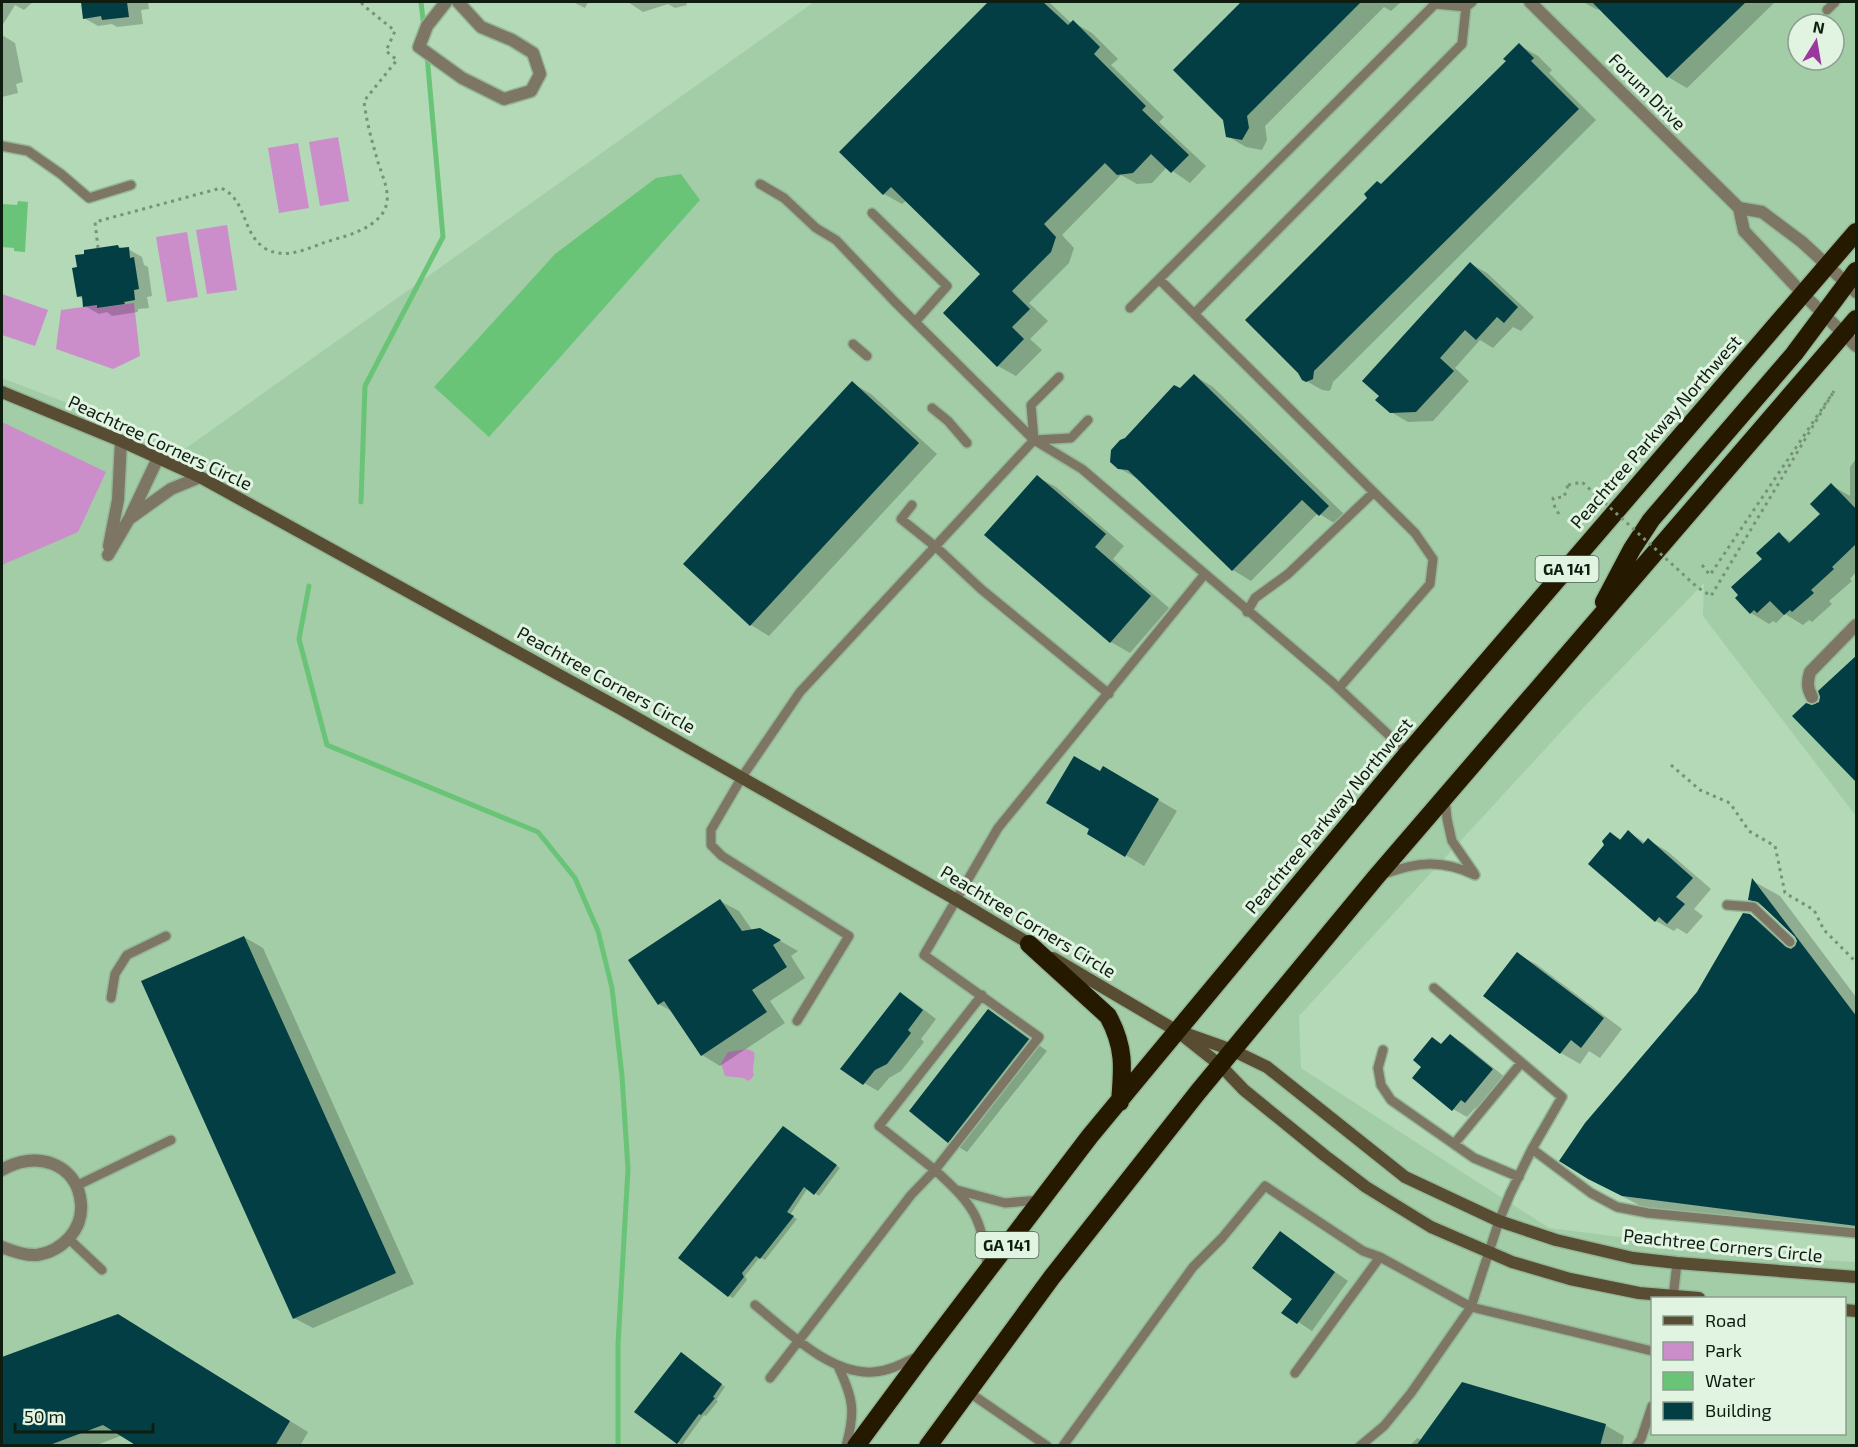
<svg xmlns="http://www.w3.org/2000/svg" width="1858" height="1447" font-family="'Exo 2',sans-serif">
<rect width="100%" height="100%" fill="#b3d9b6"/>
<path fill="#a2cda6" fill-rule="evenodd" d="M814,2h1042v814l-153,-200 1,-33 -122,126 -283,307 2,52 248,160 236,30 71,4v183h-1854v-1067l78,30 102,43zM1798,24h36v36h-36zM1652,1298h192v136h-192z"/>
<path fill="#cc8dcb" d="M338,137l11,64 -29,5 -11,-64z
M298,143l11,65 -30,5 -11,-65z
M227,225l10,65 -30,4 -11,-64z
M187,232l11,65 -31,5 -11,-65z
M2,294l46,16 -13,36 -33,-11z
M134,303l6,53 -27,13 -57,-20 5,-39 36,-5 1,3z
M2,422l104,50 -28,60 -76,33z
M747,1049l7,3c2,9 -3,15 0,23l-5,6 -6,-3 -18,-2 -4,-13 7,-11z"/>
<path fill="#6ac477" d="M681,174l19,26 -211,237 -55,-50 121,-133 101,-76z
M18,201l10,1 -3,50 -11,-1v-3l-12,-1v-43l15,1z"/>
<path fill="#0003" d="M2,2h31l-9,8 -9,-5 -13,21z
M82,2h66l1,7 -8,1 2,14 -26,3 -5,-3 -14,2 -14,-8z
M573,2h15l-3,6z
M628,2h58l1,3 -12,3 -7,-4 -25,8z
M990,2h59l23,22 1,-2 19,11 26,26 -7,6 53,52 -5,5 47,44 -16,17 -23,-16 -15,16 -15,1 -16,-9 -59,60 12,13 -5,15 -40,40 19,18 -18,18 12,11 -26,26 -18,-10 -16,-92 -75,-74 -5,4 -18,-10 -43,-42z
M1243,2h158l-10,9 -7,-4 -119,119 2,14 -5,10 -16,-3 -19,-11 -2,-16 -50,-50z
M1583,2h192l-88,86 -19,-11 -66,-67 -6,-1z
M2,35l13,8 8,39 -7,2 2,9 -16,4z
M1519,45l19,11 14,14 -3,3 47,47 -263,262 -2,7 -2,2 -7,-1 -19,-11z
M118,246l5,3h5l14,8 2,8 4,2 4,29 -5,1 2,11 -11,1v3l-26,4 -5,-4 -8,2 -14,-8 -2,-7 -5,-3z
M1471,264l16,9 47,44 -13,14 -8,-4 -20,21 -13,-8 -25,28 14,13 -36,40 -25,1 -17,-10z
M1195,376l18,11 134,130 -8,9 -21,-13 -67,68 -18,-11 -95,-91 -19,-11 7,-29z
M852,383l19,11 66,60 -168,182 -18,-11z
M1856,459v113l-6,7 2,2 -23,20 3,3 -20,18 -3,-2 -6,5 -18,-11 -9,9 -3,-2 -4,3 -18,-11 -14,-15 42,-64 13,8 30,-28 9,-29 19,11v-29z
M1037,477l19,10 68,59 -11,13 56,49 -39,45 -19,-11 -125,-108z
M1104,768l73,43 -33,55 -55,-33 12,-60z
M1628,832l18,11 2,-3 19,11 44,38 -17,20 9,7 -16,18 -10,-6 -3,3 -18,-10 -50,-76 4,-12 12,7z
M1753,881l27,15 76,101v241l-204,-26 -64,-34 110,-185 52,-78 28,17 18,16 2,-8 -2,-4 -29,-27 -17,-10z
M720,901l19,10 13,19 11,1 35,20 -7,5 14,22 -35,23 15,22 -65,43 -18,-11 -29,-43 -14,-8z
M244,937l19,11 151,336 -101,44 -19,-10z
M1517,954l19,10 86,65 -22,29 -11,-7 -9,13 -19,-11 -76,-57z
M900,994l14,8 22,17 -15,20 3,3 -23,29 -12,7 -11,13 -14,-8z
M989,1011l18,11 40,29 -80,101 -18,-11z
M1450,1036l14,8 42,34 -27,32 -4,-2 -8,9 -14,-8 -21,-70 11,6z
M788,1131l52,37 -21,28 -11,-8 -18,27 7,4 -32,41 -5,-3 -15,19 2,4 -14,18 -4,-2z
M1280,1233l68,48 -36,50 -29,-19 11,-14z
M118,1316l190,116 -8,14h-160l-17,-11 -29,11h-92v-88z
M685,1356l40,31 -9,13 2,1 -12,15 -2,-1 -22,30 -4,-3z
M1605,1425l19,11 -2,10h-212l7,-8 5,2z"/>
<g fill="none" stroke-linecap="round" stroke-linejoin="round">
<path stroke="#6ac477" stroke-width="5" d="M421,2l3,26
M361,502l4,-116 78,-149 -16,-182
M309,586l-10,53 28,106 211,87 37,46 23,53 14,57 10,88 6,93 -10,175v102"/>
</g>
<path fill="#033e45" d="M81,2h46l2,15 -27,3 -1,-4 -18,3z
M988,2h55l25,23 5,-5 27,27 -6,7 52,52 -4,4 47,45 -18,18 -20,-19 -18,19 -16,2 -12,-12 -61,61 12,13 -5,15 -39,39 18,18 -18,18 12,12 -27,28 -54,-54 37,-39 -89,-87 -8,8 -44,-43z
M1241,2h120l-114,114 2,12 -7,12 -16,-3 -3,-17 -50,-50z
M1592,2h154l-79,76z
M1519,43l15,15 -3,3 48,48 -265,262 -1,8 -7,3 -4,-2 -4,-7 -53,-53 122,-122 -3,-4 13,-13 4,3 125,-123 -3,-2z
M118,245l1,3 10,-1 1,11 4,-1 5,32 -5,1 1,10 -11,2 1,2 -28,4v-3l-14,2 -1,-11 -5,1 -5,-29 5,-1 -2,-12 9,-1v-4z
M1470,262l48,45 -14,16 -7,-6 -21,23 -11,-10 -25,28 14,13 -38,41 -26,1 -15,-13 4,-4 -17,-15z
M1194,374l135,132 -10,10 -17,-16 -70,71 -104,-101 -10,-1 -8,-7 1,-12 9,-10 5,-2 49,-53 6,3z
M852,381l67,62 -169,183 -67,-62z
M1037,475l69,59 -11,13 56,49 -41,47 -126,-108z
M1831,483l26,27v33l-25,24 2,2 -23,21 3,3 -22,19 -2,-2 -6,5 -14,-14 -13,12 -3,-3 -4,4 -15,-16 3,-3 -7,-8 31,-28 -6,-6 23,-21 10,11 31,-29 -10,-10z
M1857,655v128l-65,-67 14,-13 6,2 7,-3 1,-5 -2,-6z
M1074,756l26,15 3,-5 56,33 -34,58 -38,-23 2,-5 -43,-26z
M1628,830l15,14 5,-6 45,40 -17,19 9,7 -18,20 -8,-7 -4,5 -67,-58 16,-19 -2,-4 8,-9 10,8z
M1752,878l105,139v209l-235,-30 -34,-17 -29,-18 26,-38 112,-131 46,-79 7,1 36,33 5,2 4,-3 2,-5 -2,-4 -37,-35 -10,-2z
M720,899l22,32 18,-3 21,12 -8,5 14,22 -35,23 15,22 -66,44 -37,-55 -6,4 -30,-45z
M244,936l152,337 -103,46 -152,-338z
M1517,952l87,66 -23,30 -10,-8 -11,14 -77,-58z
M900,992l23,18 -15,20 3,3 -24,31 -12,6 -12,15 -23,-16z
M988,1009l41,30 -81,104 -39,-32z
M1450,1034l43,35 -28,34 -4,-3 -9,11 -40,-33 9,-11 -8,-7 19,-23 9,7z
M783,1126l54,39 -23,30 -10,-8 -17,25 7,4 -34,43 -4,-3 -14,17 2,4 -16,20 -50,-39z
M1280,1231l55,41 -38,52 -16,-11 11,-14 -40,-31z
M118,1314l172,107 -15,25h-138l-34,-21 -56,21h-45v-89z
M681,1352l41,32 -9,13 2,1 -14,17 -2,-1 -22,30 -43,-32z
M1462,1382l144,42 -6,22h-184z"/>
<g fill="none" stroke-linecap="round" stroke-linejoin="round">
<g stroke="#95b798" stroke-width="12">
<path id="lane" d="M1827,10l8,-8
M2,146l26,5 33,23 28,24 42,-13
M760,184l24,14 32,30 20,12 59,62 139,138 48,29 250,213 76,71
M872,213l75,73 -31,35
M1159,279l256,254 18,26 -3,25 -91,104
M1130,308l305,-304 31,3
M1194,314l268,-270 4,-37 6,-5
M853,344l14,12
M932,408l16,13 19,22
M1034,440l-3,-35 28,-28
M912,505l-11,14 35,28 45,42 128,105
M1247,612l8,-14 33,-24 86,-82
M1445,799l2,20 5,22 22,32
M1384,874c33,-12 58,-15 91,1
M1727,905l26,2 37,35
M111,998l4,-24 12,-19 39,-19
M797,1021l52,-85 -127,-80 -11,-11v-15l31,-53 58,-85 234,-252 37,-2 17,-18
M1383,1050l-5,18 3,17 10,15 83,58 45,19
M1454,1144l67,-81
M1532,1149l59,44 26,14 31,6 208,20
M76,1186l95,-46
M957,1190l48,13 35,-3
M69,1239l33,31
M987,1268c-4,-51 -15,-64 -52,-98l104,-133 -115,-82 74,-127 206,-253
M1673,1298l4,-35
M755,1305c31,25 75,70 118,67 16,-1 29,-8 43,-15
M838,1366c15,32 18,45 8,80
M1295,1373l85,-116 91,50 181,44
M770,1378l141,-183 24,-25 -56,-44 103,-131
M967,1391l80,55
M1063,1446l130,-179 29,-29 43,-52 98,65 17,6
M1360,1446l24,-20 27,-33 60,-86 28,-86 11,-27 22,-45 30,-52 -128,-109
M1636,1446l5,-7 11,-33"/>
</g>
<g stroke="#95b798" stroke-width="15">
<path id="street" d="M446,2l-19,24 -8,21 43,31 42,21 27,-8 9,-17 -7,-21 -21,-13 -31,-13 -23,-25
M1530,2l209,206 5,23 59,63 53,52
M1739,208l23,4 40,30 54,50
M131,515l27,-57
M109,546l9,-46 3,-59
M108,555l21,-36 42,-30 29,-12
M1812,697c-5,-9 -5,-15 -2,-25l46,-47
M2,1170c32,-20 76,-8 79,34 2,26 -19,47 -44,51 -12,1 -25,-4 -35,-8"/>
</g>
<g stroke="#95b798" stroke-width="15">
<path id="secondary" d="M2,392l119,49 79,36 421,232 334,190 80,48
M1053,958l124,73 43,34 24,25 80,65 42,32 65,40 81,35 58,17 69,14 60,5
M1187,1034l45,16 35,17 138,110 94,44 57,19 77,18 44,5 179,14
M1844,1310l12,1"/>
</g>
<g stroke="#95b798" stroke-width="21">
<path id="highway" d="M1604,602l28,-53 19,-29 143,-166 62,-83
M1029,944l79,72c17,31 15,52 12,86
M856,1446l68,-92 166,-218 63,-76 255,-307 448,-521
M928,1446l124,-169 146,-185 178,-215 480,-558"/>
</g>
<path stroke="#769378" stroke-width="3" stroke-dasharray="3 4.5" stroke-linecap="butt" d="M98,248l-3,-26 126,-34c27,12 20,46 45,61 19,10 38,1 57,-6 15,-5 34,-9 47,-18 31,-20 12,-45 6,-70 -5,-17 -10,-36 -12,-54l33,-41 -11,-9 9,-20 -32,-26 -2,-3
M1559,514l-4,-6 -2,-10 11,-1 4,-12
M1702,565l8,10 124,-184
M1671,765l29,25 30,13 19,28 26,15 10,47 29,17 10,20 32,32"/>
<use href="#lane" stroke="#7d7664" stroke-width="9"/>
<use href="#street" stroke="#7d7664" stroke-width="12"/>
<use href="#secondary" stroke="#584c32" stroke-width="12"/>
<use href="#highway" stroke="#251900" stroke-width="18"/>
<path stroke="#769378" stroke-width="3" stroke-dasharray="3 4.5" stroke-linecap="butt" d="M1568,485l14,-3 115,105 14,9 123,-205"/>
</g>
<g text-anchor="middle" stroke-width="6" stroke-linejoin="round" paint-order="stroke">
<g fill="#e1f4e2" stroke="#4e5e4f" stroke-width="1.5">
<rect x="1535.5" y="556" width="63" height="26" rx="4.5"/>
<rect x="975.5" y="1232" width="63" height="26" rx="4.5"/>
</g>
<g font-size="16" font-weight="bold" fill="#0f1d10">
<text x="1567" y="575">GA 141</text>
<text x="1007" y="1251">GA 141</text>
</g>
<g font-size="18" fill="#0f1d10" stroke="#e1f4e2">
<text transform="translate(1647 92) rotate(45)" y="6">Forum Drive</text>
<text transform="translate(1656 432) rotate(-49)" y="6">Peachtree Parkway Northwest</text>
<text transform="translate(160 443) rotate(25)" y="6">Peachtree Corners Circle</text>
<text transform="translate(606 680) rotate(29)" y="6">Peachtree Corners Circle</text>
<text transform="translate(1329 816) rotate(-50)" y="6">Peachtree Parkway Northwest</text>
<text transform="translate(1028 922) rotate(31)" y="6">Peachtree Corners Circle</text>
<text transform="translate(1723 1246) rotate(6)" y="6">Peachtree Corners Circle</text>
</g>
</g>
<rect width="1858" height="1447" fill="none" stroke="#0f1d10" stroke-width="6"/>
<rect x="1651" y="1297" width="195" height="138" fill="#e1f4e2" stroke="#8d9e8e" stroke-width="1.5"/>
<rect x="1663" y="1316" width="30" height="9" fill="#584c32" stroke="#8d9e8e" stroke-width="1.5"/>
<text x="1705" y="1327" font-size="18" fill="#0f1d10">Road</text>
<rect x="1663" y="1342" width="30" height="18" fill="#cc8dcb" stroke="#8d9e8e" stroke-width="1.5"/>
<text x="1705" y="1357" font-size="18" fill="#0f1d10">Park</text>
<rect x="1663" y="1372" width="30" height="18" fill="#6ac477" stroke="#8d9e8e" stroke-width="1.5"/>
<text x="1705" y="1387" font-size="18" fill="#0f1d10">Water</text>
<rect x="1663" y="1402" width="30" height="18" fill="#033e45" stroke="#8d9e8e" stroke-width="1.5"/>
<text x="1705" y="1417" font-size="18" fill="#0f1d10">Building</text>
<g transform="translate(1816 42) rotate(11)"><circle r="28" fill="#e1f4e2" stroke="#8d9e8e" stroke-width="1.5"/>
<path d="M0-4.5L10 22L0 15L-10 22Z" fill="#9c389d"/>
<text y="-9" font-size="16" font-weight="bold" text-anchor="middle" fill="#0f1d10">N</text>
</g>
<path d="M15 1423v9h138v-9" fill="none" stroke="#0f1d10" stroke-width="3"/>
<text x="24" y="1423" font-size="18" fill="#0f1d10" stroke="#e1f4e2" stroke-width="4.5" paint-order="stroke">50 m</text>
</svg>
